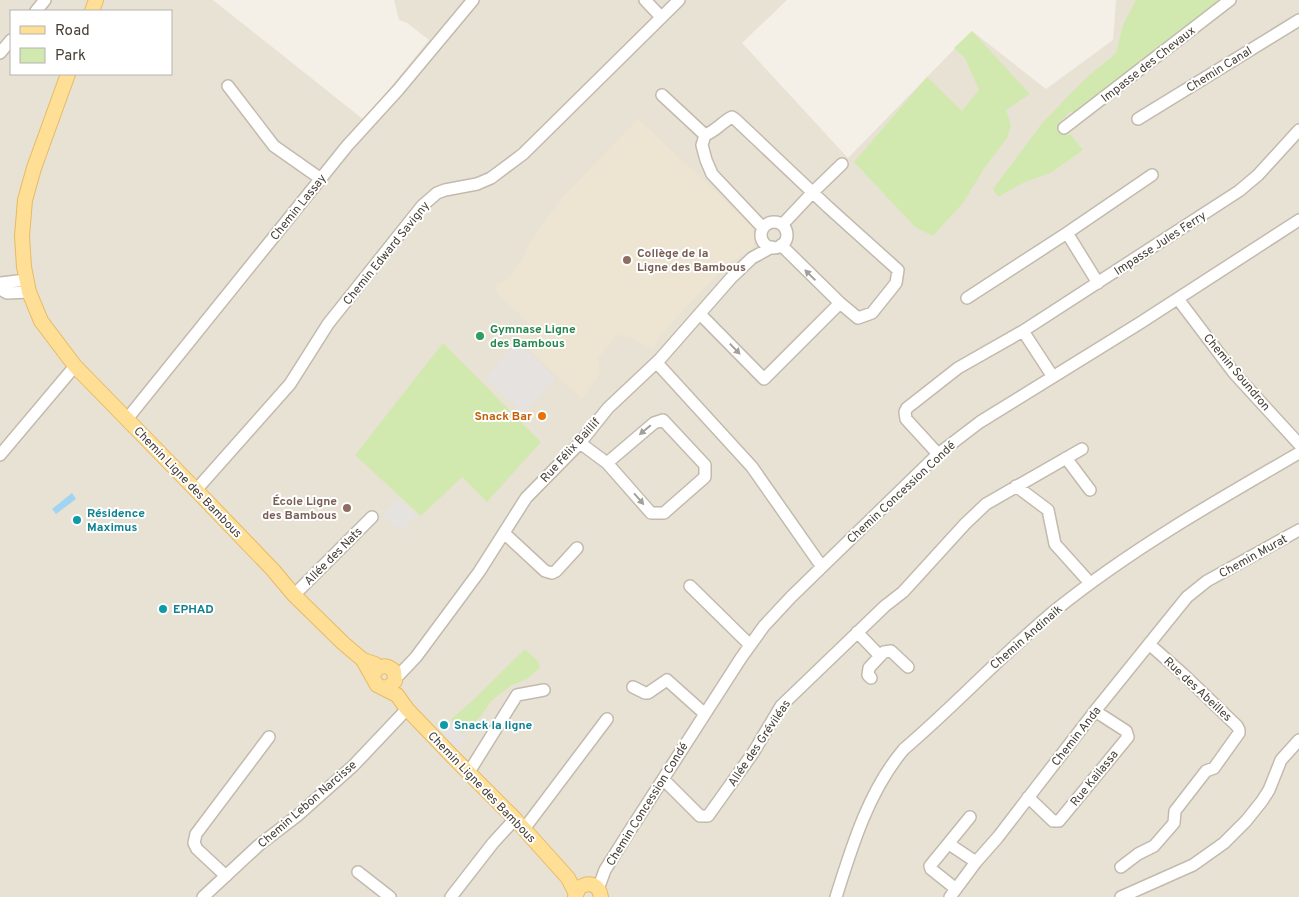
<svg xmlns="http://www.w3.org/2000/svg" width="1299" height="897" font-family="Overpass,sans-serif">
<rect width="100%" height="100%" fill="#f4f0e7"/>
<path fill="#e8e2d5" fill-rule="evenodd" d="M0,0h213l151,120 65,-80 -22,-17 -8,-3 -5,-20h393l-45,43 106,115 124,-127 74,58 67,-49 3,-40h183v897h-1299zM11,11h160v63h-160z"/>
<path fill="#ede4d1" d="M638,119l102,96 13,14 3,7 -1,5 -4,9 -22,13 -44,45 -27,31 -5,10 -23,-12 -14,-2 -18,23 2,15 -18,26 -56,-52 -10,-11 14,-12 -33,-31 -1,-8 13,-7 15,-21 4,-12 33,-46z"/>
<path fill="#d1e9af" d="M1136,0h84l-144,115 -5,-4 -11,11 2,12 9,1 12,15 -31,22 -29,11 -25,14 -5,-8 50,-67 43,-44 30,-25 7,-28z
M972,31l58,63 -24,16 5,16 -4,12 -22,29 -22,36 -30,33 -18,-9 -61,-65 73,-85 35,34 17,-21 -14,-32 -11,-10z
M443,343l98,99 -54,60 -25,-25 -41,39 -66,-61z
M525,649l13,12 2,7 -13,11 -15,6 -21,16 -10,15 -18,18 -10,-10 -2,-5 20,-17z"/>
<path fill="#e5e2df" d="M518,342l38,36 -33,35 -38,-36z
M396,499l21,15 -16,17 -18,-16z
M453,724l13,15 -11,10 -7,-6 2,-2 -7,-8z"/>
<path fill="#a2d4f2" d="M72,493l4,6 -20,15 -4,-5z"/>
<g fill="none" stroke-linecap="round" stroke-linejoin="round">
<g stroke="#c3baad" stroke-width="14">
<path id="minor" d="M645,0l16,17
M36,11l9,-11
M0,53l11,-13
M228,86l46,60 47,33
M662,95l43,40
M1138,119l161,-99
M1064,128l166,-128
M705,135c11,-4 17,-13 27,-18l3,2 93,88 70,63 -2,13 -24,30 -14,5 -18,-15 -59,-58
M705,135l-3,10 4,15 6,14 51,54
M761 235a13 13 0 1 1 26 0a13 13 0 1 1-26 0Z
M782,225l31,-33 29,-28
M0,283l26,-3
M1098,283l-31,-50 85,-58
M0,289l7,4 22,-1
M967,298l100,-65
M1178,299l56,74 65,71
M700,314l64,65 76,-76
M1023,331l30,46
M657,363l95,104 70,100
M127,419l220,-273 51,-56 75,-90
M580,443l27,20 44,50h13l41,-36v-12l-42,-45 -9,3 -47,40
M938,454l-32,-35 -1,-7 2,-4 51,-40 65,-37 216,-140 19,-16 41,-45
M0,455l75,-89
M1066,458l24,32
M1016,486l32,24 7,34 35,39
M196,490l94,-106 38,-60 94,-118 15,-13 8,-3 32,-6 14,-6 32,-24 156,-154
M504,533l41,38 7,2 4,-2 21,-23
M690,586l60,59
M294,595l78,-78
M857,632l23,24 -11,12 -1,7 3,3
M880,656l4,-4 7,-1 17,16
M396,678l20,-21 63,-85 47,-74 54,-55 28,-35 52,-49 71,-81 21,-20 20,-11
M633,687l12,6h3l19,-13 38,34
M469,772l48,-77 27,-5
M663,779l37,37h8l45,-63 28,-47 104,-100 18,-14 62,-68 21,-20 96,-55
M1028,797l25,24h6l69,-84 -2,-6 -31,-20
M524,829l83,-110
M949,844l27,18
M1121,867l17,-13 16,-8 20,-23 1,-12 31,-40 8,-3 25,-35v-3l-2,-4 -54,-52 -34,-30
M358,872l32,25
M226,876l-29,-27 -3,-6 2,-9 73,-97
M598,889l7,-19 24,-38 112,-174 23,-32 27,-29 147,-143 42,-32 160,-99 159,-103
M956,889l-25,-20 -1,-3 40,-49
M203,897l56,-52 38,-29 56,-50 54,-57
M451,897l42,-54 22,-24
M836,897c16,-51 33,-107 68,-148 53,-45 100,-97 154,-141 75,-60 158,-107 241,-155
M950,897l26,-35 22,-25 97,-126 92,-114 20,-16 92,-51
M1121,897l72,-32 31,-22 22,-22 16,-20 7,-11 12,-30 18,-20"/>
</g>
<g stroke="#e6bb63" stroke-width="16">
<path id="major" d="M92,11l4,-11
M68,74l-34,94 -9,32 -3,36 2,31 5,25 12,29 34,45 121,124 77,80 21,25 49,48 20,17 12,4 4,3
M363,660l14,25 20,10 10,14 46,48 62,62 53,59 8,16
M374,673c5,-8 13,-9 20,-2l1,10 -5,5 -6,2
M575,897l4,-9c10,-7 20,-4 22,9"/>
</g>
<use href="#minor" stroke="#fff" stroke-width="11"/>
<use href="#major" stroke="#ffde95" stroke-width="14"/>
</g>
<defs><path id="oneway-solid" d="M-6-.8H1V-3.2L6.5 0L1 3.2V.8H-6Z" transform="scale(1.25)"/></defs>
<g fill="#a3a09a">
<use href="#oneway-solid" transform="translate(810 275) rotate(-136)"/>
<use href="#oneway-solid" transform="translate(735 349) rotate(46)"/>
<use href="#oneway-solid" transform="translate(645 430) rotate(140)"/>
<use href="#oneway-solid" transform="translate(639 499) rotate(49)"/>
</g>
<g fill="#8d6e63" stroke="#fff" stroke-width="2">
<circle cx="627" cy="260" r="5"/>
<circle cx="347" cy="508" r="5"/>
</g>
<circle fill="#2e9e5b" stroke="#fff" stroke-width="2" cx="480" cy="336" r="5"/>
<circle fill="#e8710a" stroke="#fff" stroke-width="2" cx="542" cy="416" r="5"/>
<g fill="#0f9aa8" stroke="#fff" stroke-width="2">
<circle cx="77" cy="520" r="5"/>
<circle cx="163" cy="609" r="5"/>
<circle cx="444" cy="725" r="5"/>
</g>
<g text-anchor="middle" stroke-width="4" stroke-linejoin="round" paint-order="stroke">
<g font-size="12" fill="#474036" stroke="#fff">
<text transform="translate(1148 64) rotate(-38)" y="4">Impasse des Chevaux</text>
<text transform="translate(1219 69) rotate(-32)" y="4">Chemin Canal</text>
<text transform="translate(298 207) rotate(-51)" y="4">Chemin Lassay</text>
<text transform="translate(1160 243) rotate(-33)" y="4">Impasse Jules Ferry</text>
<text transform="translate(386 253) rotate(-51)" y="4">Chemin Edward Savigny</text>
<text transform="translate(1237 372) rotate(50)" y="4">Chemin Soundron</text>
<text transform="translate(570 450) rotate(-48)" y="4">Rue Félix Baillif</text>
<text transform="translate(188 482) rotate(46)" y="4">Chemin Ligne des Bambous</text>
<text transform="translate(901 492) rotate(-43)" y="4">Chemin Concession Condé</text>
<text transform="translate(333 556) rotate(-45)" y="4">Allée des Nats</text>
<text transform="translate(1253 556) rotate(-29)" y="4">Chemin Murat</text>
<text transform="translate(1026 637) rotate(-41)" y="4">Chemin Andinaik</text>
<text transform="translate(1198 689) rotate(43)" y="4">Rue des Abeilles</text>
<text transform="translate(1076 736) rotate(-52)" y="4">Chemin Anda</text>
<text transform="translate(759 743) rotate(-56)" y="4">Allée des Gréviléas</text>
<text transform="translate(1094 778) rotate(-51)" y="4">Rue Kailassa</text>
<text transform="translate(482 787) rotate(46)" y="4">Chemin Ligne des Bambous</text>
<text transform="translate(307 804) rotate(-41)" y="4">Chemin Lebon Narcisse</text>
<text transform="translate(647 804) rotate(-58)" y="4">Chemin Concession Condé</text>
</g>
<g font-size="12" font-weight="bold" fill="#785e54" stroke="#fff" text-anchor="start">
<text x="637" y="257">Collège de la<tspan x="637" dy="14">Ligne des Bambous</tspan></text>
<text x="337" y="505" text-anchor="end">École Ligne<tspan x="337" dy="14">des Bambous</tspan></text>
</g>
<g font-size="12" font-weight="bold" fill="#27864d" stroke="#fff" text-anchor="start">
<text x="490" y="333">Gymnase Ligne<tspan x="490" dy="14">des Bambous</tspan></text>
</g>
<g font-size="12" font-weight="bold" fill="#c56008" stroke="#fff" text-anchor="end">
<text x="532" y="420">Snack Bar</text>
</g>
<g font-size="12" font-weight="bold" fill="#0d838f" stroke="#fff" text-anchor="start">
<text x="87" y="517">Résidence<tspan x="87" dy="14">Maximus</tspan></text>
<text x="173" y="613">EPHAD</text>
<text x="454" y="729">Snack la ligne</text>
</g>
</g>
<rect x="10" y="10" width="162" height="65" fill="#ffffff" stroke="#b5b3af"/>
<rect x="20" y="26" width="25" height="8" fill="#ffde95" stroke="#b5b3af"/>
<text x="55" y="35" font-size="15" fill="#474036">Road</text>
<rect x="20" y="48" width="25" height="15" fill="#d1e9af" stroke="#b5b3af"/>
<text x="55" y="60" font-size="15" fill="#474036">Park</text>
</svg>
